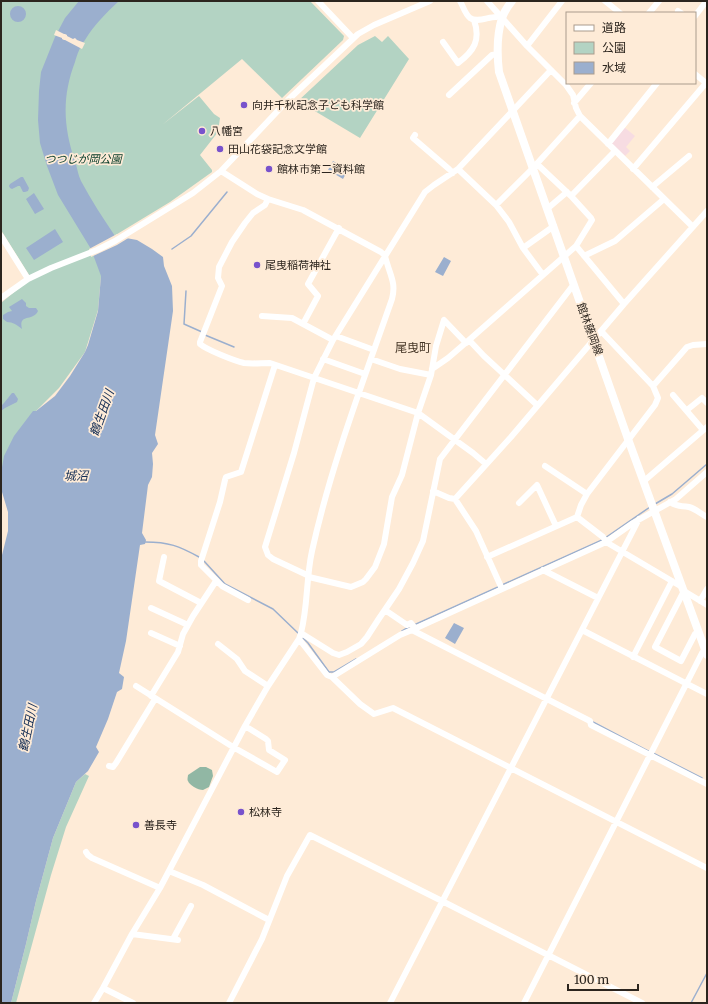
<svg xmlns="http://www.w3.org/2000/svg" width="708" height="1004" font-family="Merriweather,'Noto Sans JP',serif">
<rect width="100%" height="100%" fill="#feebd7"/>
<path fill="#f7dce2" d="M624,127l11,9 -9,11 4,4 -5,5 -14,-13z"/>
<path fill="#b3d3c3" d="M1,1h309l34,35 -1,4 -61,58 -40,-39 -80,66 37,-29 15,18 6,4 -2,14 -18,23 12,15v2l-42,30 -61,37 -8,37 -3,34 -13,42 -26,36 -23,23 -28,40 -6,41 -1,75v-264l30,-25 -30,-48z
M375,36l7,6 6,-6 21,23 -49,79 -62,-37 60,-56z
M85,774l4,2 -23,51 -15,48 -35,128h-5l15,-59 10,-43 17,-63 23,-56z"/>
<path fill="#91b7a4" d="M200,767h6l6,3 1,6 -4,11c-2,1 -4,2 -6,3 -5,0 -14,-5 -15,-9 -1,-1 0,-5 0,-6z"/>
<path fill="#9bafce" d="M79,1h40c-13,12 -25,24 -34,39 -5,6 -8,15 -10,22 -13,34 -12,64 0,99 2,6 3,14 6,20 10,19 22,37 34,55l22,4 15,9 11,8 1,9 8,20 1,25 -18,124 3,9 -6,9 1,11 -1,13 -4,8 -6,48 4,7 -1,4 -5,1 -14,96 -7,32 5,4 -2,12 -5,3 -9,27 -12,28 3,5 -11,19 -12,11 -23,56 -17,63 -10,43 -15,59h-10v-444l7,-28v-19l-6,-20 -1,-19 3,-17 10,-20 19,-25h3l19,-15 15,-20 15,-24 3,-7 10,-34 3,-35 -10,-27 -33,-54 -11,-29 -7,-23 -2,-23 1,-29 2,-19 14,-35 10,-19z
M10 14a8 8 0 1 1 16 0a8 8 0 1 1-16 0Z
M333,161l15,9 -5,9 -15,-9z
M21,177h2l6,11 -1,3 -3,1h-2l-3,-6h-2l-6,3 -2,-1 -1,-2 1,-2z
M34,193l10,16 -9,5 -9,-15z
M55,229l8,13 -29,18 -8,-12z
M444,257l7,4 -8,15 -8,-4z
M22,299l4,4v3l3,2h7l2,3c-5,11 -20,2 -16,18 -5,-4 -9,-7 -15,-7l-4,-3v-4l5,-3 4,-1 -3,-4z
M12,393h2l4,6 -1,3 -12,6 -4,3v-5l3,-3z
M454,623l10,5 -9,16 -10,-6z"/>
<path fill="#feebd7" d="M56,30l8,4h1l2,1v1l6,3 2,-1 2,2 8,3 -3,6 -17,-9h-1l-2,-1v-1l-8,-3z
M117,234l13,3 -13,8 -26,12 -2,-8z"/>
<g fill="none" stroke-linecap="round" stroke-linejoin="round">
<path stroke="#9bafce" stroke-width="1.5" d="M172,249l19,-13 36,-44
M186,291l-2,33 18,8
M205,335l29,12
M655,504l17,-10 35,-30
M605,538l45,-31
M145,542c24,0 34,4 54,15
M204,561l21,23 48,25 26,25
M502,585l100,-45
M414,625l84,-38
M402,631l7,-4
M302,637l6,6 21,29h5l22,-13
M593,722l57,30
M653,753l49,25
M691,1003l16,-30"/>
<path stroke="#fff" stroke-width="6" d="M318,1l35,37
M460,1c3,5 5,13 10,17 7,5 18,-1 26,-1 2,-1 4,0 7,0
M487,1l40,45 39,39 7,10 3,13 4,8 113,111
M605,1l15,12
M678,11l3,2
M649,13l10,-12
M695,16l10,-13
M443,42l15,21c16,-12 23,-23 16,-43
M527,46l35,-45
M449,95l43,-40 6,-1
M574,103l17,-20
M415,135l-2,3 36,31 4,4
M608,144l49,-61
M458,169l38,36 13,17 14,26
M633,169l73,-86 -11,-9
M652,187l37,-31
M571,196l44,-45
M268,199l-3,6 -12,8 -8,10 -13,19 -13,25 -1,11 4,8 -22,56v2c7,6 35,17 44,19 8,1 18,0 26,0l148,50 55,40 13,11
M496,205l37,-37 47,-52
M547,209l20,-17
M1,236l27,43
M576,246l48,58
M584,256l31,-15 49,-42
M543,275l-20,-27 31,-22
M1,298l27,-19 23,-11 46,-18 18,-9 78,-48 28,-22 67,-71 70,-66 16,-9 56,-24
M262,316l30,2 41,22
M303,324l15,-28 -10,-12 31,-56
M601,331l52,55 5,12 -3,7 -68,89 -6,11 -4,12 26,20 3,5 76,45
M336,336l38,14
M469,340l107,-94 16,-26 -1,-2 -20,-22 -34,-32
M466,343l-22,-23 -8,26 -5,29 -13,38 -16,62 -10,22 -8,47 -9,23 -9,12 -3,3 -12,5 -42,-10 -2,-2 -34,-16 -5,-4 -3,-8 29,-94 20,-75 19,-38 92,-148 9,-7 24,-16 93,-99
M323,359l42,15
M371,359l29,10 31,6
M432,369l16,-11 21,-18 15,16 53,49
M653,386l34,-39 6,-2 14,-1
M673,395l30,35
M687,410l15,-12 5,5
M545,466l42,28
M644,481l63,-54
M433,491l16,7 6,1 21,32 26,58
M455,499l56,-62 113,-133 83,-93
M670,502c9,6 11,3 19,5 7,2 12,7 18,10
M519,503l18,-18 19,41
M164,557l-5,24 42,22
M487,557l90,-40
M543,570l55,28
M248,600l-26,-14 -21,-21v-4l19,-59 5,-22 1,-3 15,-5 34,-107
M700,601l7,-12
M151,608l37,17
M385,610l22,15 4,-2 4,5
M412,630l178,91 1,4 116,59
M582,630l125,64
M699,632l-4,2 -14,27 -26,-14 29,-56 23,14
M151,633l29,13
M301,633l32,20 6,2 8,-3 14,-8 6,-7 11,-17 21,-31 14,-26 10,-22 17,-82 134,-175
M299,639l28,36 5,2 68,-42 12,-5 194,-88 27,-19 43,-24 31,-27
M218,644l19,15 8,12 23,15
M633,657l39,-76
M332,677l28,27 14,10 19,-6 314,160
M136,686l97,61 44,25 8,-12 -16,-10 -1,-9 -2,-2 -21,-13
M151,696l27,-44 5,-18 10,-18 23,-35
M109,766l4,1 3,-4 39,-64
M86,852l2,3 4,3 68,30
M169,871l34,14 66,35
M132,934l46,6
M173,939l18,-33
M103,988l30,15
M94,1003l9,-15 29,-54 28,-46 85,-162 23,-40 31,-47 2,-6c7,-27 5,-55 11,-82 19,-86 51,-169 80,-252 4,-15 -1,-22 -5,-36 -2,-5 -1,-8 -6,-11l-78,-42 -35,-11 -11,-5 -36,-23
M229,1003l33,-64 25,-63 23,-41 132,66 200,102
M390,1003l249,-484
M524,1003l178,-350 3,-4"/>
<path stroke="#fff" stroke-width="8" d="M512,1c-4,5 -8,11 -10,17 -5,16 -5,37 -3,54l129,367 79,216"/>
</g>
<g fill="#7852cc" stroke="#feebd7" stroke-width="1.5">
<circle cx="244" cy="105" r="4"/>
<circle cx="202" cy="131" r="4"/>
<circle cx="220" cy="149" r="4"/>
<circle cx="269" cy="169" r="4"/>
<circle cx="257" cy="265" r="4"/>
<circle cx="241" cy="812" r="4"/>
<circle cx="136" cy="825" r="4"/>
</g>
<g text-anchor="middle" stroke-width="3.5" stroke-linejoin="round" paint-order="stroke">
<g font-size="11" fill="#2c251e" stroke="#feebd7" text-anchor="start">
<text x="252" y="109">向井千秋記念子ども科学館</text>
<text x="210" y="135">八幡宮</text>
<text x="228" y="153">田山花袋記念文学館</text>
<text x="277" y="173">館林市第二資料館</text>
<text x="265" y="269">尾曳稲荷神社</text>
<text x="249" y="816">松林寺</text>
<text x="144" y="829">善長寺</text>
</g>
<g font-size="11" font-style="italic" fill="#033926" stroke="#feebd7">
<text x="83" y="163">つつじが岡公園</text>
</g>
<g font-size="11" fill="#2c251e" stroke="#feebd7">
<text transform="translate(590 329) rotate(70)" y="4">館林藤岡線</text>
</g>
<g font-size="12" fill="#453626" stroke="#feebd7">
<text x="413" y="352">尾曳町</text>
</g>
<g font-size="12" font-style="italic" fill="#112b53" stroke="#feebd7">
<text transform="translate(102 413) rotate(-70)" y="4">鶴生田川</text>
<text x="76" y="480">城沼</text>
<text transform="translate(28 728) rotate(-78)" y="4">鶴生田川</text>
</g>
</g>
<rect width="708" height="1004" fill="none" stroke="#2c251e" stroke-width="4"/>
<rect x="566" y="12" width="130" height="72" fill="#feebd7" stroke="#aa9c8d"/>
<rect x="574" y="25" width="20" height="6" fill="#ffffff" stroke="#aa9c8d"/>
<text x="602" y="32" font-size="12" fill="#2c251e">道路</text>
<rect x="574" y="42" width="20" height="12" fill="#b3d3c3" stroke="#aa9c8d"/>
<text x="602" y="52" font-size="12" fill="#2c251e">公園</text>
<rect x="574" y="62" width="20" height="12" fill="#9bafce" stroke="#aa9c8d"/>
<text x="602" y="72" font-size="12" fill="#2c251e">水域</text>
<path d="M568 984v6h70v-6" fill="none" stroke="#2c251e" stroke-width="2"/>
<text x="574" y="984" font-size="12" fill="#2c251e" stroke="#feebd7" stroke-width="3" paint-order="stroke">100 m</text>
</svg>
